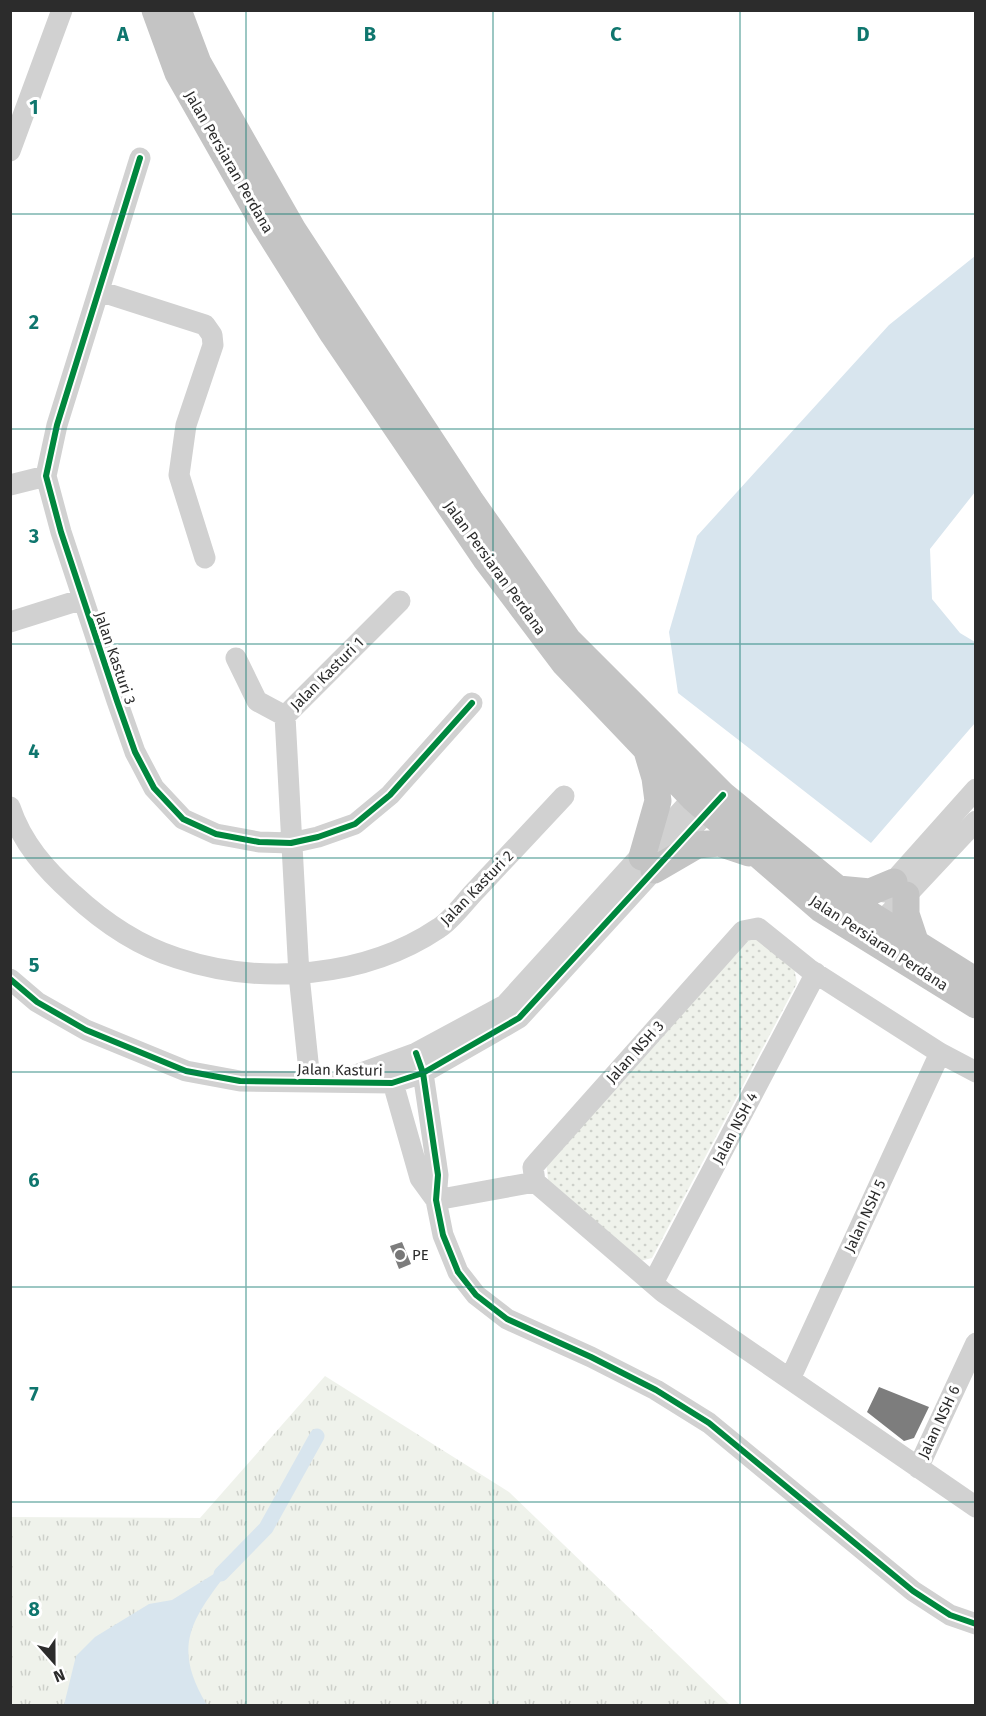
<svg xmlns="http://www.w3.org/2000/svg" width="986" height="1716" font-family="'Fira Sans',sans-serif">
<defs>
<pattern id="grass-tufts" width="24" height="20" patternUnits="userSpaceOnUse" patternTransform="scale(1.5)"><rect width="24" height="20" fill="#eff2eb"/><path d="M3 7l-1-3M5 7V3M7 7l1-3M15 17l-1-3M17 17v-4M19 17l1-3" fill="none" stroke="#cdd0ca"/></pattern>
<pattern id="park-dots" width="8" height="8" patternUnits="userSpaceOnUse" patternTransform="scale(1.5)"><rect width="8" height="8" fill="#eff2eb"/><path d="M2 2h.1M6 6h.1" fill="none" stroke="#cdd0ca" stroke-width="1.8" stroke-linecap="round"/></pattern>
</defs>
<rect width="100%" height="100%" fill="#fff"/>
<path fill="url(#grass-tufts)" d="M325,1376l184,116 221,213 -719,1v-189l189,1z"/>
<path fill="url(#park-dots)" d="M743,940h20l30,23 4,20 -145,275 -16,4 -88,-82 -2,-19z"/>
<path fill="#d8e5ee" d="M975,256v236l-45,57 2,50 28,34 15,9v81l-104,120 -193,-150 -9,-61 28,-96 192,-211z
M217,1572l7,5c-36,47 -50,73 -17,128h-143l12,-49 19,-19 54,-33 23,-4z"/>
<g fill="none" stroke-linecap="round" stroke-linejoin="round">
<path stroke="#d8e5ee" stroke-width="15" d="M221,1574l45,-46 51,-92"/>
</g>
<path fill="#7d7d7d" d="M402,1242l9,22 -12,5 -9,-23z
M879,1387l50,20 -15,31 -10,3 -37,-29z"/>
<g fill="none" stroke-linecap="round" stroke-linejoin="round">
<path stroke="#d1d1d1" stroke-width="21" d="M10,151l52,-141
M140,158l-83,267 -11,51 15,56 56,169 18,51 19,36 29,31 33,15 43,8 32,1 27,-6 37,-13 35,-29 82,-92
M99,291l106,34 7,10 1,10 -27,80 -7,50 26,83
M10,485l36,-9
M10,622l73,-23
M236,658l21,43 28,15 115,-115
M285,716l14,259 11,106
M10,807c12,36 36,63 63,87 29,27 66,52 104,64 84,28 188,20 262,-30 14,-9 26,-27 38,-39 29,-31 58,-62 87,-93
M884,892l92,-103
M872,932l104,-111
M10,979l27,23 49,28 100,41 54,10 152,2 31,-10 96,-55 199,-218
M416,1053l7,20 15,102 -2,25 7,35 15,37 18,23 31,24 84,38 65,33 53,33 204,168 37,24 26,9
M389,1069l31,109 16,22
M350,1077l66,-24 89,-48 199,-219
M535,1182l-2,-15 6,-7 204,-229 15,-3 51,41 131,84 36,19
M436,1200l99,-18 128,110 313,215
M653,1283l163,-310
M790,1379l150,-326
M918,1468l58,-125"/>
<path stroke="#c4c4c4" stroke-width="27" d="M155,10l23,63 87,153 68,108 152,224 80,106 128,134 128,111 155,96
M178,10l20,53 95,167 177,270 98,140 155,155 143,117 110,69
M642,857l16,-56 -3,-23 -8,-27
M654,870l43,-25 22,-2 30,10
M838,889l32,3 24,-10
M906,895v19l10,30"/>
<g stroke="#fff" stroke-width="10">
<path id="cycleway" d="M140,158l-83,267 -11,51 15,56 56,169 18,51 19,36 29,31 33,15 43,8 32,1 27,-6 37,-13 35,-29 82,-92
M10,979l27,23 49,28 100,41 54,10 152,2 31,-10 96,-55 204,-223
M416,1053l7,20 15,102 -2,25 7,35 15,37 18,23 31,24 84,38 65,33 53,33 204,168 37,24 26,9"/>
</g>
<use href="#cycleway" stroke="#00873e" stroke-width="6"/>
</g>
<path fill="none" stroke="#0f766e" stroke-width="1.5" stroke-opacity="0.55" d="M246,10v1696M493,10v1696M740,10v1696M10,214h966M10,429h966M10,644h966M10,858h966M10,1072h966M10,1287h966M10,1502h966"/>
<circle fill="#767676" stroke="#fff" stroke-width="2" cx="400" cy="1255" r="6"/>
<g text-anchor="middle" stroke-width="6" stroke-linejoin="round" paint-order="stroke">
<g font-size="15" fill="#2c2c2c" stroke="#fff">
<text transform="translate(229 162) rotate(60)" y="5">Jalan Persiaran Perdana</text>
<text transform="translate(495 568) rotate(54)" y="5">Jalan Persiaran Perdana</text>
<text transform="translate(115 658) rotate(71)" y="5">Jalan Kasturi 3</text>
<text transform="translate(327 674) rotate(-45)" y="5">Jalan Kasturi 1</text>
<text transform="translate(477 888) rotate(-46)" y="5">Jalan Kasturi 2</text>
<text transform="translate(879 943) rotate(33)" y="5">Jalan Persiaran Perdana</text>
<text transform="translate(635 1052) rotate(-48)" y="5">Jalan NSH 3</text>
<text transform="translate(340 1070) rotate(1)" y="5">Jalan Kasturi</text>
<text transform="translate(735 1128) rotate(-62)" y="5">Jalan NSH 4</text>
<text transform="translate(865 1216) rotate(-65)" y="5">Jalan NSH 5</text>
<text transform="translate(939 1422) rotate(-65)" y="5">Jalan NSH 6</text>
</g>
<g font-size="15" fill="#2c2c2c" stroke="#fff" text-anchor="start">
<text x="412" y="1260">PE</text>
</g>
</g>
<g font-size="20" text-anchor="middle" font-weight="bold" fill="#0f766e" stroke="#fff" stroke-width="6" stroke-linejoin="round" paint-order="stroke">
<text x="123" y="41">A</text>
<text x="370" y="41">B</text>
<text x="616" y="41">C</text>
<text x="863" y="41">D</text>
<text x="34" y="114">1</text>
<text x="34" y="329">2</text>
<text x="34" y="543">3</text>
<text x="34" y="758">4</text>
<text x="34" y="972">5</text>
<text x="34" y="1187">6</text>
<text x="34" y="1401">7</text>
<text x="34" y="1616">8</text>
</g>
<rect width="986" height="1716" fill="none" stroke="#2c2c2c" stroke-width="24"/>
<g transform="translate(54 1662) rotate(159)" stroke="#ffffff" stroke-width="4.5" paint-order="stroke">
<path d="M0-4.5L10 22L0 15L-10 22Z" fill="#2c2c2c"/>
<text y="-9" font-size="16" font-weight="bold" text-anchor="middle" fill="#2c2c2c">N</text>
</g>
</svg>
